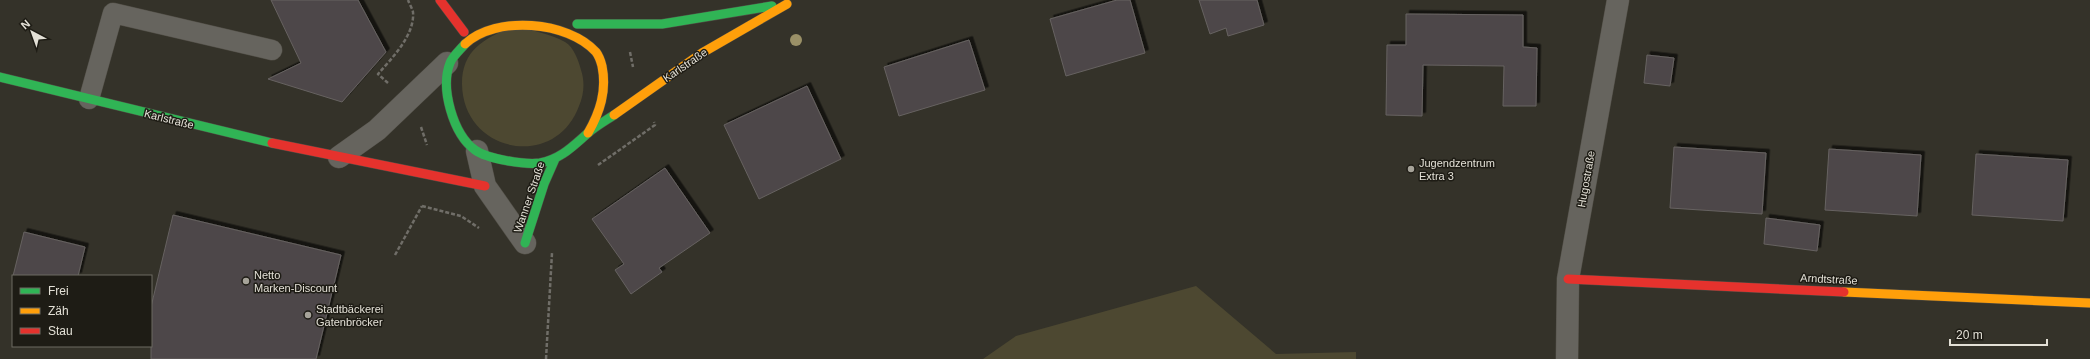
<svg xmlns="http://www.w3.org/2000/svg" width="2090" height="359" font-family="Helvetica,sans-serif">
<defs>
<filter id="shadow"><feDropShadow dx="3.5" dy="-3.5" stdDeviation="0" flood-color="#0009"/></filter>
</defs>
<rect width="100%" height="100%" fill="#343229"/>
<path fill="#4d4831" d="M514,25c15,5 38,9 51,17 9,5 14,20 16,28 4,12 3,25 -2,36 -24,65 -116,47 -117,-22 0,-36 24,-45 52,-59z
M1196,286l80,68 80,-2v7h-373l33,-23z"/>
<path fill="#4e4748" stroke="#666261" filter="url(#shadow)" d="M271,0h87l28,52 -44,50 -74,-23 33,-16z
M1117,0h13l15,53 -79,23 -16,-57z
M1199,0h58l7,25 -36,11 -2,-8 -16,6z
M1406,14l117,1v32l14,1 -1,58h-33l1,-40 -81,-1 -1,51 -36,-1 1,-70h19z
M969,40l16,50 -86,26 -15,-49z
M1647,55l27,3 -4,28 -26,-3z
M807,86l34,73 -82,40 -35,-74z
M1674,147l92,6 -4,61 -92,-6z
M1829,149l92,6 -4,61 -92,-6z
M1976,154l92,6 -5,61 -91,-6z
M665,168l45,65 -51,35 3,4 -31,22 -16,-24 9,-6 -32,-45z
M173,215l168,40 -25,104h-165v-52z
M1766,218l54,7 -3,26 -53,-7z
M24,232l61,15 -7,29h-65z"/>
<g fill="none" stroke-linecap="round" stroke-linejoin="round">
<g stroke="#504d45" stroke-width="21">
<path id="lane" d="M89,99l24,-86 159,37"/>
</g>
<g stroke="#504d45" stroke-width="23">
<path id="street" d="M477,151l8,35 40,57
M339,157l38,-27 70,-67
M1567,359l1,-80 50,-279"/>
</g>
<g stroke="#504d45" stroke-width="10">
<path id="fast" d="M577,24h85l110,-18
M465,44c-5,6 -13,13 -15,19 -10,25 3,71 25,87 12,9 50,15 65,13 21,-4 33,-17 48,-30 8,-7 17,-12 26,-18
M0,77l272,66
M525,243l19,-59 11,-25"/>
</g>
<g stroke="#504d45" stroke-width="10">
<path id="slow" d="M465,44c31,-29 103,-23 131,8 3,4 5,10 6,14 5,25 -2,46 -14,67
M614,115l88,-62 85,-49
M1844,292l246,11"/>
</g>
<g stroke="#504d45" stroke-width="10">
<path id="jam" d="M440,0l24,32
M272,143l213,43
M1568,279l276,13"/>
</g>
<path stroke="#706e68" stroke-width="2.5" stroke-dasharray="4 2" stroke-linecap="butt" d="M630,52l3,15
M388,83l-10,-9c14,-16 37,-39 35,-62 -1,-4 -4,-9 -5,-12
M421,127l6,18
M598,165l57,-40 -1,-3
M422,206l39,10 18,12
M395,255l27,-49
M546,359l6,-106"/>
<use href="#lane" stroke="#66645e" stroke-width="20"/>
<use href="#street" stroke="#66645e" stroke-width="22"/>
<use href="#fast" stroke="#30b455" stroke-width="9"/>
<use href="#slow" stroke="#ff9f0a" stroke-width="9"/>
<use href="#jam" stroke="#e5322d" stroke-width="9"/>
</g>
<circle fill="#9a9067" cx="796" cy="40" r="6"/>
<g fill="#a6a399" stroke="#1e1c15" stroke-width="1.5">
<circle cx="1411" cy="169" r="4"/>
<circle cx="246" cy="281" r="4"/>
<circle cx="308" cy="315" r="4"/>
</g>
<g text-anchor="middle" stroke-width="3" stroke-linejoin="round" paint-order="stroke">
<g font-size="11" fill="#e3e0d6" stroke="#1e1c15">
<text transform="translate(685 65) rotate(-34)" y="4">Karlstraße</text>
<text transform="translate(169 119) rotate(14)" y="4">Karlstraße</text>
<text transform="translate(1586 179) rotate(-80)" y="4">Hugostraße</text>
<text transform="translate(529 197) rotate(-71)" y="4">Wanner Straße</text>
<text transform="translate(1829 279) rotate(3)" y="4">Arndtstraße</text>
</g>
<g font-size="11" fill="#e3e0d6" stroke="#1e1c15" text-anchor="start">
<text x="1419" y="167">Jugendzentrum<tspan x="1419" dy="13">Extra 3</tspan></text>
<text x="254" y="279">Netto<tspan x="254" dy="13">Marken-Discount</tspan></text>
<text x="316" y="313">Stadtbäckerei<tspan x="316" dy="13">Gatenbröcker</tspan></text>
</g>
</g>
<rect x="12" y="275" width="140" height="72" fill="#1e1c15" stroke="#6d6a62"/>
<rect x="20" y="288" width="20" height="6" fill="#30b455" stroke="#6d6a62"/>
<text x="48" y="295" font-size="12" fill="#e3e0d6">Frei</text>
<rect x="20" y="308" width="20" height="6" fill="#ff9f0a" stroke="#6d6a62"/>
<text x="48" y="315" font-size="12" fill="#e3e0d6">Zäh</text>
<rect x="20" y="328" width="20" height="6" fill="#e5322d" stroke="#6d6a62"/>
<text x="48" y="335" font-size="12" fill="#e3e0d6">Stau</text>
<g transform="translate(32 32) rotate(319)" stroke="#1e1c15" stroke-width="3" paint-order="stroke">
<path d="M0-3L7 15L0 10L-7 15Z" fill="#e3e0d6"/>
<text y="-6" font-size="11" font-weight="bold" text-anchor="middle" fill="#e3e0d6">N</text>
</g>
<path d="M1950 339v6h97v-6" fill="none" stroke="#e3e0d6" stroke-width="2"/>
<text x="1956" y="339" font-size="12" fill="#e3e0d6" stroke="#1e1c15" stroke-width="3" paint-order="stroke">20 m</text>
</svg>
